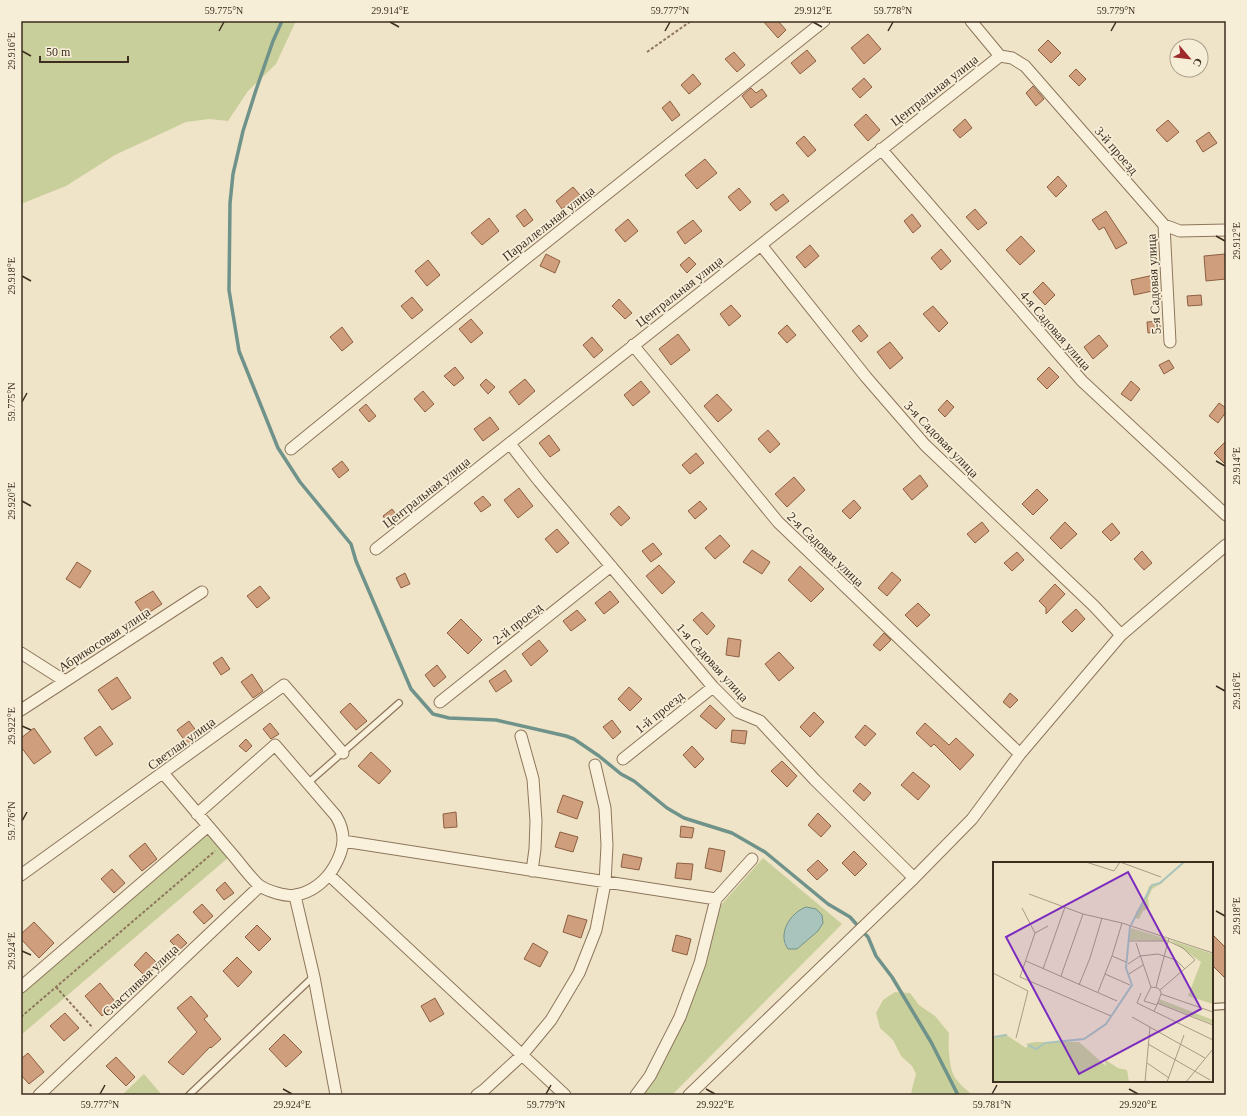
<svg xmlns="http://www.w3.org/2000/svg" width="1247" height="1116" font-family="'Times New Roman',serif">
<rect width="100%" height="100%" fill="#f0e4c8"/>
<path fill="#c9cf9b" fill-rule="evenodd" d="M21,21h275l-20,43 -28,27 -20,30 -19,-2 -23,3 -71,33 -49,31 -45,18z
M205,836l6,1 18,20 -208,178v-41z
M763,858l79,66 -170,171h-29l12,-17 31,-60 21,-61 13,-51zM816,909l6,6 1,8 -5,8 -21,18h-9l-4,-6v-9z
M895,992l15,1 9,12 16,11 14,17c-1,11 0,31 4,41 4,8 13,16 20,21h-62l1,-6 4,-15 -4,-8 -11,-10 -8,-16 -13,-12 -4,-15 7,-13z
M144,1074l18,21h-40z"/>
<path fill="#a9c4bc" stroke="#6f938a" d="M806,907l10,2 6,6 1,8 -5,8 -21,18h-9c-11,-15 2,-36 18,-42z"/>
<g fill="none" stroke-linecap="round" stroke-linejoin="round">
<path stroke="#6f938a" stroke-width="3.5" d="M282,21l-9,20 -17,49 -13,41 -10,43 -3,29 -1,87 10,61 39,97 22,34 51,62 5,17 55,128 22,25 16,4 47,2 70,16 8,3 25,17 22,18 13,7 33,27 17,10 48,15 33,19 63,52 22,13 8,9
M864,933l4,4 8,19 16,21 39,65 27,53"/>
</g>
<path fill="#cf9f7d" stroke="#8d5f41" d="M763,21h15l8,9 -8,8z
M868,34l13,15 -17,15 -13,-16z
M1048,40l13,13 -10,10 -13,-13z
M807,50l9,11 -16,13 -9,-11z
M734,52l11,13 -8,7 -12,-13z
M1076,69l10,10 -7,7 -10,-10z
M693,74l8,10 -12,10 -8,-9z
M864,78l8,9 -12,11 -8,-9z
M1033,86l11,13 -8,7 -10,-13z
M751,88l5,5 6,-4 5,7 -16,12 -9,-12z
M670,101l10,14 -8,6 -10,-13z
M866,114l14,16 -12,11 -14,-16z
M965,119l7,9 -12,10 -7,-8z
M1168,120l11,12 -12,10 -11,-12z
M1209,132l8,11 -14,9 -7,-11z
M804,136l12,14 -8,7 -12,-14z
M705,159l12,14 -20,16 -12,-14z
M1058,176l9,10 -11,11 -9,-10z
M573,187l7,8 -18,14 -6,-8z
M739,188l12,14 -11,9 -12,-14z
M783,194l6,7 -13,10 -6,-7z
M525,209l8,11 -9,7 -8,-11z
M975,209l12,14 -9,7 -12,-13z
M1106,211l21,32 -11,6 -12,-22 -5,3 -7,-10z
M912,214l9,12 -8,7 -9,-12z
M489,218l10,13 -17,14 -11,-12z
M628,219l10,12 -13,11 -10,-12z
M693,220l9,11 -17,13 -8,-12z
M1021,236l14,15 -15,14 -14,-15z
M810,245l9,11 -14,12 -9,-11z
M941,249l10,12 -10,9 -10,-12z
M546,254l14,7 -5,12 -15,-7z
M1225,254l1,25 -20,2 -2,-25z
M689,257l7,7 -9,9 -7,-8z
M428,260l12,15 -13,11 -12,-15z
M1154,275l3,15 -23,5 -3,-15z
M1043,282l12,13 -10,10 -12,-13z
M1201,295l1,10 -14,1 -1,-10z
M412,297l11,13 -11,9 -11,-13z
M619,299l13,14 -7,6 -13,-13z
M731,305l10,11 -12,10 -9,-12z
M933,306l15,17 -9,9 -16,-18z
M471,319l12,14 -12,10 -12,-14z
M1159,321l2,10 -13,2 -1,-11z
M787,325l9,10 -9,8 -9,-10z
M859,325l9,11 -7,6 -9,-11z
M342,327l11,15 -11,9 -12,-14z
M678,334l12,16 -19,15 -12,-16z
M1099,335l9,11 -15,13 -9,-12z
M592,337l11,13 -9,8 -11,-13z
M890,342l13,16 -13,11 -13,-17z
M1169,360l5,8 -10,6 -5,-9z
M455,367l9,11 -10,8 -10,-10z
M1049,367l10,10 -12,12 -10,-10z
M486,379l9,8 -7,7 -8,-9z
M525,379l10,12 -16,14 -10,-13z
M641,381l9,11 -17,14 -9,-11z
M1131,381l9,8 -9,12 -10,-7z
M423,391l11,13 -9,8 -11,-13z
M717,394l15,16 -14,12 -14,-16z
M947,400l7,7 -9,10 -7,-7z
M1219,403l7,5v4l-8,11 -9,-7z
M366,404l10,12 -7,6 -10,-12z
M490,417l9,12 -16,12 -9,-12z
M768,430l12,14 -10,9 -12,-14z
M549,435l11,15 -10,7 -11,-14z
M1226,441v24l-12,-12z
M696,453l8,10 -14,11 -8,-9z
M342,461l7,9 -10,8 -7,-9z
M920,475l8,11 -16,14 -9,-11z
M794,477l11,13 -18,17 -12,-13z
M519,488l14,18 -15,12 -14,-18z
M1037,489l11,11 -15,15 -11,-11z
M483,496l8,9 -10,7 -7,-9z
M854,500l7,8 -11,11 -8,-8z
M700,501l7,8 -12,10 -7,-8z
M619,506l11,12 -9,8 -11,-12z
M392,509l7,9 -10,7 -6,-9z
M982,522l7,9 -14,12 -8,-9z
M1065,522l12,12 -16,15 -11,-11z
M1112,523l8,10 -9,8 -9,-9z
M557,529l12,14 -12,10 -12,-14z
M720,535l10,11 -15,13 -10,-11z
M653,543l9,11 -11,8 -9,-11z
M752,550l18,12 -8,12 -19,-12z
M1142,551l10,12 -8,7 -10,-11z
M1017,552l7,8 -12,11 -8,-8z
M77,562l14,9 -11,17 -14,-9z
M659,565l16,17 -13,12 -16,-18z
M800,566l24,23 -13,13 -23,-22z
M892,572l9,8 -14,16 -9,-8z
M405,573l5,11 -9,4 -5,-10z
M1055,584l10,10 -19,20v-6l-7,-7z
M260,586l10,12 -13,10 -10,-12z
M153,591l9,13 -18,12 -9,-14z
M610,591l9,11 -15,12 -9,-11z
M918,603l12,12 -13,12 -12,-12z
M1076,609l9,10 -13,13 -10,-10z
M577,610l9,10 -15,11 -8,-10z
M702,612l13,14 -8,9 -14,-15z
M461,619l21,21 -14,14 -21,-21z
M884,633l7,7 -11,11 -7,-6z
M728,638l13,2 -2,17 -13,-2z
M539,640l9,11 -17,15 -9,-12z
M779,652l15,16 -15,13 -14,-17z
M222,657l8,12 -9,6 -8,-12z
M437,665l9,12 -12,10 -9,-12z
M505,670l7,11 -16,11 -7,-11z
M252,674l11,17 -10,7 -12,-16z
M117,677l14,21 -19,12 -14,-20z
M629,687l13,12 -12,12 -12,-12z
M1010,693l8,7 -8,8 -7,-6z
M350,703l17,18 -11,9 -16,-18z
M710,705l15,14 -9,10 -16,-13z
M814,712l10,10 -14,15 -10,-10z
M612,720l9,12 -8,7 -10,-12z
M189,721l11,15 -12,9 -11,-15z
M270,723l9,11 -8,5 -8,-10z
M925,723l24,22 7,-7 18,17 -14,15 -26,-26 -3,3 -15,-14z
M865,725l11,9 -11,12 -10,-9z
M100,726l13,18 -17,12 -12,-18z
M34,728l17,24 -17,12 -13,-17v-9z
M732,730l15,1 -2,13 -14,-2z
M246,739l6,7 -6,6 -7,-6z
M692,746l12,13 -9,9 -12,-13z
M371,752l20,19 -12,13 -21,-18z
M782,761l15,15 -10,11 -16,-16z
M913,772l17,14 -12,14 -17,-15z
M860,783l11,10 -7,8 -11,-10z
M563,795l20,7 -6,17 -20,-7z
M456,812l1,15 -13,1 -1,-14z
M818,813l13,13 -10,11 -13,-12z
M681,826l13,2 -2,10 -12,-1z
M560,832l18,5 -5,15 -18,-5z
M145,843l12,16 -15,12 -13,-15z
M709,848l16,3 -4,21 -16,-4z
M854,851l13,13 -12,12 -13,-13z
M623,854l19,4 -3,12 -18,-3z
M818,860l10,10 -11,10 -10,-10z
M677,863l16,1 -2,16 -16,-2z
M112,869l13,14 -11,10 -13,-14z
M225,882l9,11 -10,7 -8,-10z
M202,904l11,12 -9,8 -11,-12z
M568,915l19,5 -6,18 -18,-6z
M34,922l20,21 -15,15 -18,-19v-5z
M257,925l14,14 -12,12 -14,-14z
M178,934l9,9 -8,7 -9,-9z
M1212,934l14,14v31l-14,-14z
M676,935l15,4 -4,16 -15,-4z
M533,943l15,9 -8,15 -16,-8z
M146,952l12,12 -12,13 -12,-12z
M237,957l15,15 -14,15 -15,-16z
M100,983l17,21 -15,12 -17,-20z
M191,996l17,20 -4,3 17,20 -10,9 -1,-1 -27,28 -15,-13 29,-30 -20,-24z
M435,998l9,16 -14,8 -9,-16z
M65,1013l14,15 -15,13 -14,-15z
M284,1034l18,18 -16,15 -17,-18z
M28,1053l16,19 -15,12 -8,-9v-16z
M116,1057l19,20 -9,9 -20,-20z"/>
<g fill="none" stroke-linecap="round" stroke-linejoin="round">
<g stroke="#8d765c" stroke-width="8">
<path id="lane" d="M308,783l91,-80
M1212,1007l14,-1
M189,1095l124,-118"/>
</g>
<g stroke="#8d765c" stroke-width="13">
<path id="street" d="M971,21l29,35
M1000,56l12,2 13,8 139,159 16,6 46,-1
M881,149l201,232 144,134
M1164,225l6,117
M761,245l105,132 59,68 169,161 27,29
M633,345l145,177 242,232
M510,444l29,37 174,206 25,25 22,9 55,59 99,98
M291,449l234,-190 299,-238
M376,549l624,-493
M21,653l44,28
M440,702l171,-136
M21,710l181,-118
M521,736l12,43 3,42 -1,28 -3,22
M623,759l90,-72
M163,773c23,27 46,54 69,81 7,8 21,27 28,32 8,5 26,11 35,9 16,-2 31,-14 39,-28 10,-17 13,-33 2,-51l-61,-71 -78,69
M343,841l373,58
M21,875l263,-190 59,68
M329,875l236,220
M295,896l19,81 22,118
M21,987l187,-161
M39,1095l221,-209
M477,1095l7,-5 38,-35 29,-35 28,-47 17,-43 9,-47 2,-38 -2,-37 -10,-43
M636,1095l14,-19 30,-59 20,-54 16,-64 36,-40
M689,1095l225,-217 58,-59 48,-65 101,-119 105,-90"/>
</g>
<path stroke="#8d765c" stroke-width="2" stroke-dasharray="3 2" stroke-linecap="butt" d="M647,52l44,-31
M56,987l37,41
M21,1017l194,-166"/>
<use href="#lane" stroke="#faf1dc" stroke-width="5.5"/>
<use href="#street" stroke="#faf1dc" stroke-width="11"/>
</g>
<path fill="none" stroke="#3d2e20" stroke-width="1.5" d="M390,22l9,5M813,22l9,5M219,31l5,-9M665,31l5,-9M888,31l5,-9M1111,31l5,-9M22,51l9,5M1216,236l9,5M22,276l9,5M22,402l5,-9M1216,461l9,5M22,501l9,5M1216,686l9,5M22,726l9,4M22,821l5,-9M1216,911l9,5M22,951l9,4M283,1089l9,5M706,1089l9,5M1129,1089l9,5M100,1094l5,-9M546,1094l5,-9M992,1094l5,-9"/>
<g text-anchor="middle" stroke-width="3.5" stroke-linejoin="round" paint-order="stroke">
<g font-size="13" fill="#3d2e20" stroke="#f7eed8">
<text transform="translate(934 90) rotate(-38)" y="5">Центральная улица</text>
<text transform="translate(1117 150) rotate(49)" y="5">3-й проезд</text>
<text transform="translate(548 223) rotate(-38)" y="5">Параллельная улица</text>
<text transform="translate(1153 284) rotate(-93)" y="5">5-я Садовая улица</text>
<text transform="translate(679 291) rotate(-38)" y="5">Центральная улица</text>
<text transform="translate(1056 330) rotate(49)" y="5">4-я Садовая улица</text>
<text transform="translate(942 439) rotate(46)" y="5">3-я Садовая улица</text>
<text transform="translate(426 492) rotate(-38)" y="5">Центральная улица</text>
<text transform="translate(826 549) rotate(44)" y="5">2-я Садовая улица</text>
<text transform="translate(517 623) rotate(-38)" y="5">2-й проезд</text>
<text transform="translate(104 639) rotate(-33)" y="5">Абрикосовая улица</text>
<text transform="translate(713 662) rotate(48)" y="5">1-я Садовая улица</text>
<text transform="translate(659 712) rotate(-39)" y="5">1-й проезд</text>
<text transform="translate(181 743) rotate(-36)" y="5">Светлая улица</text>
<text transform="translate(140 980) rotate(-43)" y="5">Счастливая улица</text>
</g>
</g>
<g transform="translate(993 862)">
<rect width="220" height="220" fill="#f0e4c8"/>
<path d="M171,20l-12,7 -4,9 1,10 -6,3 -4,8 -4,-1 1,-6 8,-11 5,-15zM138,66l36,11 -1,2 -38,-1zM177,78l43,14v50l-25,-8 13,-34zM166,137l54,21v4l-55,-21zM12,172l21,14 2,-3 -3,-1 10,-2h44l27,24 -2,-7 14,9 9,2 2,12h-136v-45z" fill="#c9cf9b"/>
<path fill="none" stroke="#a9c4bc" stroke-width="2" d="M138,63l21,-40 8,-2 24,-21M0,175l14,-2M35,183l8,4 9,-6 39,-4 22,-15 26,-39 -6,-17 4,-42"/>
<path fill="none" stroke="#a89b85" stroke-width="1" d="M93,0l28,9 6,-9M127,0l41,15M36,32l54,20 39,9 91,30M29,46l13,25 -15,44 91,39M42,71l13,-7M136,79h39l15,7 12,12 -35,30M143,81l15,44M119,94l14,6M33,99l91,40M135,102l12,-8 18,-2 18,6 9,9M50,107l22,-62M0,111l35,18 -12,47M112,112l25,11M136,112l14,-9M68,114l22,-62M86,123l11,-27 12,-40M163,125l13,-49M105,130l14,-36 10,-33M148,131l-4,10 76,37M168,132l52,18M164,141l56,22M161,149l3,-6 4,-11v-2l-3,-4 -7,-1 -7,14 13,4M139,155l73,41M155,182l62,36M154,201l22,15M152,220l5,-55M174,220l17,-47M193,220l27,-33"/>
<path fill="#7b2cbf" fill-opacity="0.15" stroke="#7b2cbf" stroke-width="2" d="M135,10l73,137 -122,65 -73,-137z"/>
<rect width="220" height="220" fill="none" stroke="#3d2e20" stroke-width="2"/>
</g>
<rect width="1247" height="1116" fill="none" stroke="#f7eed8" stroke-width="44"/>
<g transform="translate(1189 58) rotate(118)"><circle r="19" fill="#f7eed8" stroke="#ada18e"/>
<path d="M0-3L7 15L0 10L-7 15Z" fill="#9e2a2b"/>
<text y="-6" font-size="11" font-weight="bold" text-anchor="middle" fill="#3d2e20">С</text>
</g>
<path d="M40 56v6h88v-6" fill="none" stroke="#3d2e20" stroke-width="2"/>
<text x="46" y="56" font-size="12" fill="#3d2e20" stroke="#f7eed8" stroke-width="3" paint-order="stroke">50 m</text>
<rect x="22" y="22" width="1203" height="1072" fill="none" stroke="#3d2e20" stroke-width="1.5"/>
<g font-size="10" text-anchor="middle" fill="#3d2e20">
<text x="224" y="14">59.775°N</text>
<text x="390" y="14">29.914°E</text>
<text x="670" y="14">59.777°N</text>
<text x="813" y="14">29.912°E</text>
<text x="893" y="14">59.778°N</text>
<text x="1116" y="14">59.779°N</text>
<text transform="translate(11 51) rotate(-90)" y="4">29.916°E</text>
<text transform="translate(1236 241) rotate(-90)" y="4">29.912°E</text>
<text transform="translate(11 276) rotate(-90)" y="4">29.918°E</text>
<text transform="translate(11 402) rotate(-90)" y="4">59.775°N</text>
<text transform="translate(1236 466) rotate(-90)" y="4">29.914°E</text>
<text transform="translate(11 501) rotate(-90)" y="4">29.920°E</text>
<text transform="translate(1236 691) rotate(-90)" y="4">29.916°E</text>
<text transform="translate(11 726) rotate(-90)" y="4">29.922°E</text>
<text transform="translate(11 821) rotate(-90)" y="4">59.776°N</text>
<text transform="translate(1236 916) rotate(-90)" y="4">29.918°E</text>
<text transform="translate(11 951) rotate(-90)" y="4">29.924°E</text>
<text x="100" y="1108">59.777°N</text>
<text x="292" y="1108">29.924°E</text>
<text x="546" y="1108">59.779°N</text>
<text x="715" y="1108">29.922°E</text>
<text x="992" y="1108">59.781°N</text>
<text x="1138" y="1108">29.920°E</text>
</g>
</svg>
